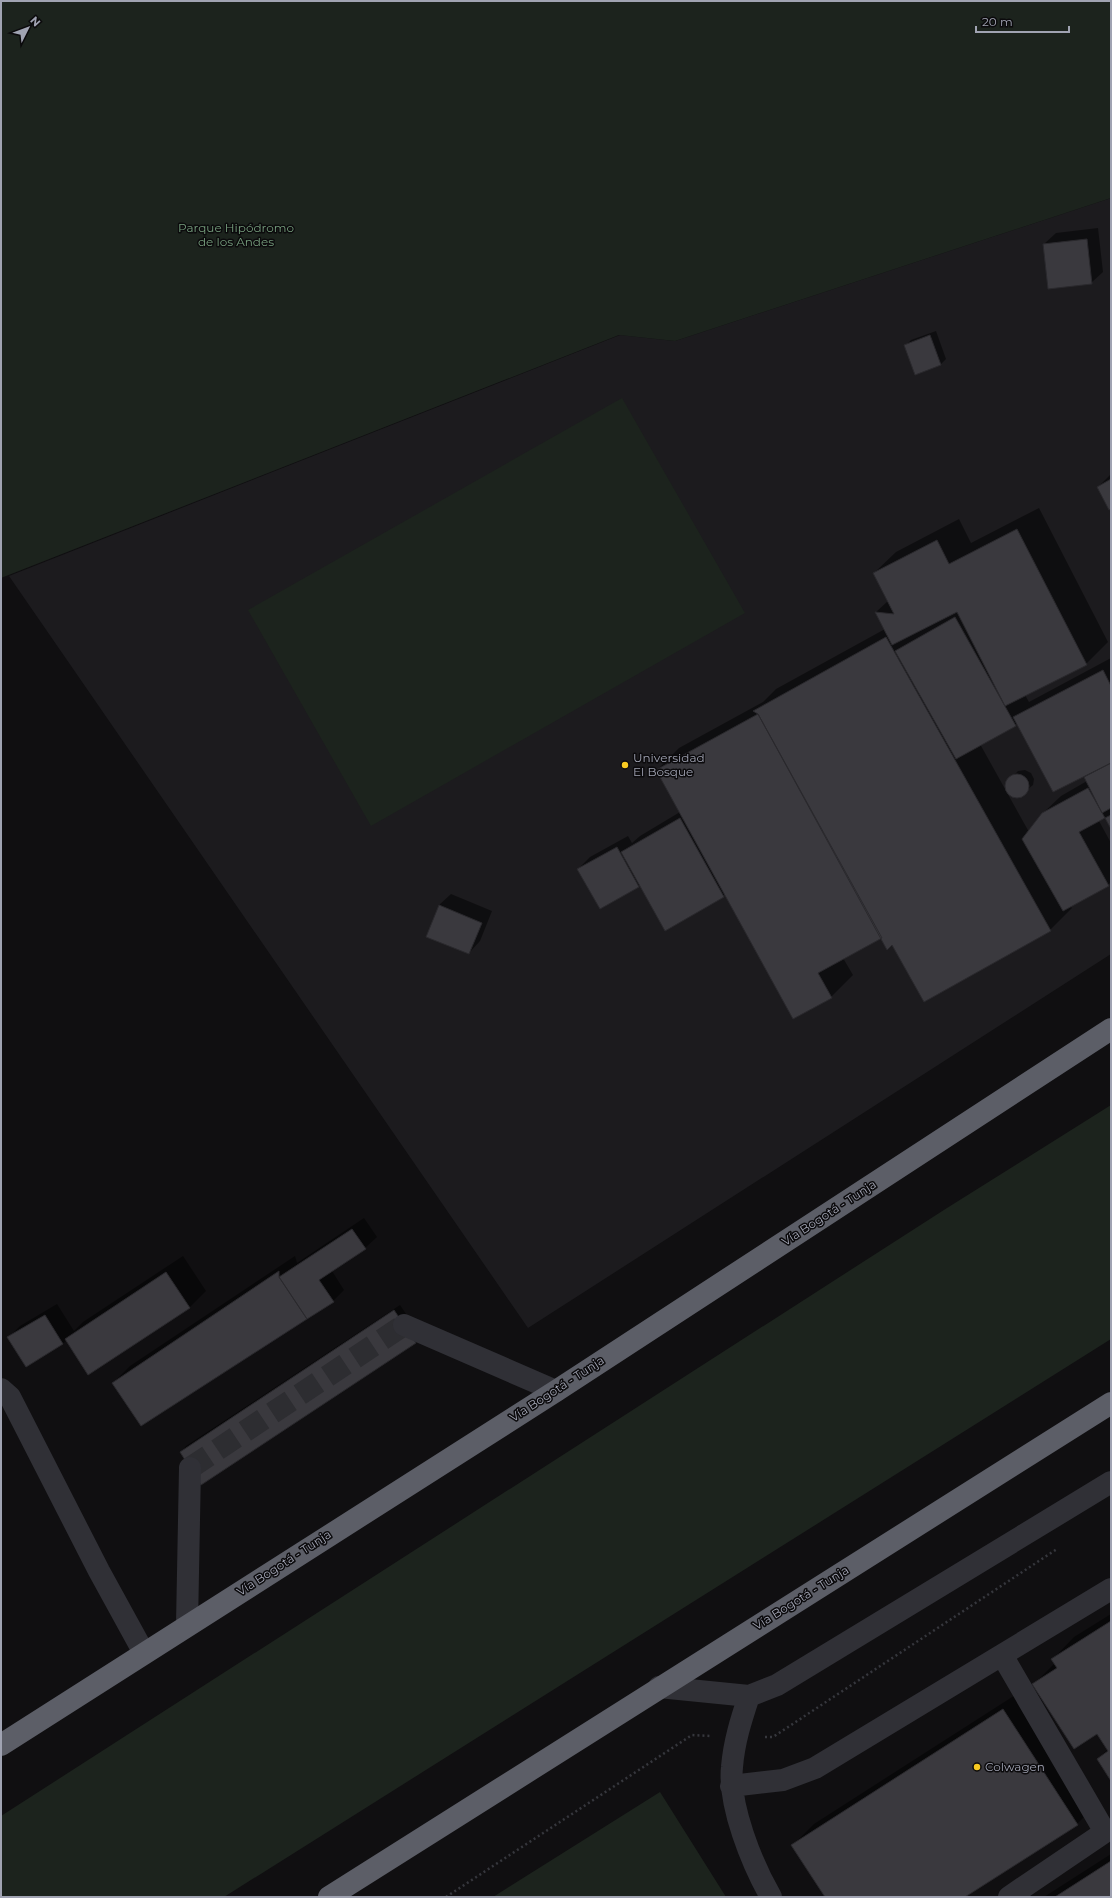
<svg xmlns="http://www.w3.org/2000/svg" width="1112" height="1898" font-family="Montserrat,sans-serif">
<rect width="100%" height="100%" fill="#100f11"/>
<path fill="#1c1b1e" d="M1111,198v756l-583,374 -519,-752 611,-241 55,6z"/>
<path fill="#1c231d" d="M1,1h1110v197l-436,143 -56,-6 -618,243z
M622,398l123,215 -374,213 -123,-216z
M1111,1105v234l-887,558h-223v-81l946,-608z
M660,1792l66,105h-233z"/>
<path fill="#0007" fill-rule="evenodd" d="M1098,228l5,44 -12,11 -47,-39 12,-11z
M936,331l10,28 -5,5 -26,10 -10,-28 6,-6z
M1110,475h1v33l-13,-21z
M1039,508l69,134 -22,22 -61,31 4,7 82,-44v169l-6,-10 -6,4 12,22v39l-3,3 -38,21 2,2 -22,22 -157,14 -11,-7 -39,21 10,17 -22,22 -37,20 -68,-123 -61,36 -25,-45 -2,1 -60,-17 12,-12 38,-21 4,7 8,-7 40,-24 -23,-42 22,-22 84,-46 13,-13 109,-60 -9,-17 12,-11 -14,-28 22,-21 63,-33 12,24zM1017,724l36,67 38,-19 -6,6 2,3 -26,15 -18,17 -14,19 -49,-88z
M1025,770l6,3 3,6 -1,6 -15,12 -7,-1 -2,-3 -2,-11 11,-11z
M451,894l41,17 -12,30 -11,12 -30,-48z
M364,1218l13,19 -12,11 -33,23 12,19 -11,11 -220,82 17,-17 165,-110 2,7z
M183,1256l23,35 -17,17 -123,32 -3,4 -54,-7 11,-11 37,-22 17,27 9,-9z
M400,1305l21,31 -240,116 5,-6z
M1111,1614v165l-13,-20 10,-10 -11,-16 -63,-49 21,-21 -2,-4 21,-22z
M1026,1688l73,114 -22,22 -114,73h-137l-34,-51 22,-22z
M1111,1854v43h-67z"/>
<path fill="#3a393e" stroke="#2a292d" d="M1087,239l5,45 -44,5 -5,-45z
M930,335l11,30 -26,10 -11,-30z
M1111,479v30l-2,1 -12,-23z
M1017,529l70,136 -82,41 -48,-94 -65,33 -17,-33 19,2 -21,-41 64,-33 12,24z
M955,617l61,109 -60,33 -61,-108z
M886,637l165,294 -127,71 -32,-57 -5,5 -129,-236 -5,-3z
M1103,670l8,16v77l-58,29 -40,-75z
M758,714l124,224 -64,35 14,25 -39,21 -137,-249z
M1111,763v45l-9,5 -18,-36z
M1005 786a12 12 0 1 1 24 0a12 12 0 1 1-24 0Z
M1088,788l17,30 -26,14 30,54 -46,25 -41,-72 20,-26z
M1111,815v14l-6,-11z
M680,818l44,79 -59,34 -44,-79z
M617,847l22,40 -39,22 -23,-40z
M439,905l43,18 -13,31 -43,-17z
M352,1229l14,20 -47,31 15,22 -27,17 -28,-42z
M279,1271v6l28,42 -166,107 -29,-43z
M166,1272l24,36 -102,67 -23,-36z
M394,1310l22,33 -215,142 -21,-33z
M45,1315l18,29 -37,23 -19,-30z
M1111,1621v160l-14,-22 11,-8 -11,-17 -23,15 -42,-65 25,-16 -6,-9z
M1003,1709l75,116 -113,72h-140l-34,-52z
M1111,1861v36h-56z"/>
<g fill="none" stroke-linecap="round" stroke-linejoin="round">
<path stroke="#2d2d31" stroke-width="22" stroke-dasharray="22 11" stroke-linecap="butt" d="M190,1468l214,-143"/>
<path stroke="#36373d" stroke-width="2.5" stroke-dasharray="2 3" stroke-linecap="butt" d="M765,1737h8l284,-188
M446,1897l246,-162 18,1"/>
<path stroke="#303036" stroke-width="22" d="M404,1325l152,66
M1,1389l9,8 89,174 45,82
M187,1625l3,-157
M1002,1655l103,177 -96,65
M659,1687l90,9
M731,1786l52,-6 32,-12 296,-179
M771,1897c-19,-33 -43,-92 -39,-130 2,-25 9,-47 17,-71l28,-11 334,-203"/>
<path stroke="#5c5e67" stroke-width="22" d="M1,1745l555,-354 555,-362
M329,1897l782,-494"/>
</g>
<g fill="#f7c921" stroke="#0b0a0c" stroke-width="1.5">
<circle cx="625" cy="765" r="4"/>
<circle cx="977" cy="1767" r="4"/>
</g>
<g text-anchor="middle" stroke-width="3" stroke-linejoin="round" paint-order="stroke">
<g font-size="12" fill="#769e7d" stroke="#0b0a0c">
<text x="236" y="232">Parque Hipódromo<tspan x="236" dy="14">de los Andes</tspan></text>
</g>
<g font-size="12" fill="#a0a3b2" stroke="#0b0a0c" text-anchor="start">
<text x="633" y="762">Universidad<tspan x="633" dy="14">El Bosque</tspan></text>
<text x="985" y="1771">Colwagen</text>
</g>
<g font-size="12" fill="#a0a3b2" stroke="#0b0a0c">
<text transform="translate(829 1213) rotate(-33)" y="4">Vía Bogotá - Tunja</text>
<text transform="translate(557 1389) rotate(-33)" y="4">Vía Bogotá - Tunja</text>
<text transform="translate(284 1563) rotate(-33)" y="4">Vía Bogotá - Tunja</text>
<text transform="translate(801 1598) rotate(-32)" y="4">Vía Bogotá - Tunja</text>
</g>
</g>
<rect width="1112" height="1898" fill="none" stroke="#a0a3b2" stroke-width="4"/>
<g transform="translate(28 28) rotate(48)" stroke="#0b0a0c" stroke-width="3" paint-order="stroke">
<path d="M0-3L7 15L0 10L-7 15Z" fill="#a0a3b2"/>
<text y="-6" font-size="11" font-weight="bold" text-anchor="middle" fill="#a0a3b2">N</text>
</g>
<path d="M976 26v6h93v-6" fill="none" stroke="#a0a3b2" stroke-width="2"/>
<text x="982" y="26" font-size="12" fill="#a0a3b2" stroke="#0b0a0c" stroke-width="3" paint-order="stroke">20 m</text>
</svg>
